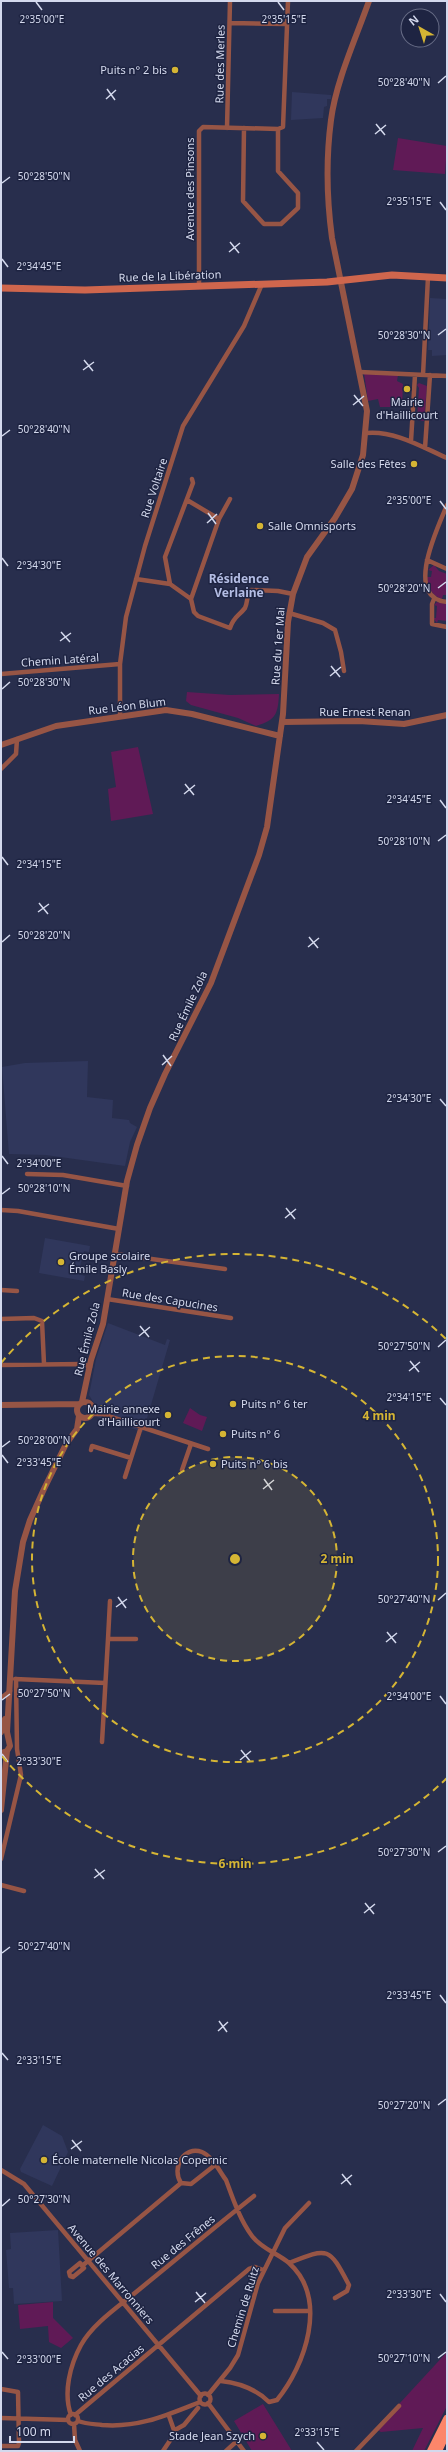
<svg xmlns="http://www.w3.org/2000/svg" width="448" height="2452" font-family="'Noto Sans',sans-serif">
<rect width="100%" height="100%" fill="#282e4d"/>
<path fill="#30375c" d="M292,92l39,3v4h-4v7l-3,1 -1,11 -32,2z
M430,298l17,1v56l-15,1v-6h-4z
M88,1061l-1,36 26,3 -1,18 17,2 1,3 7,4 -7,15 -5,24 -79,-11 -37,-1 -7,-87 23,-4z
M45,1238l45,8 -1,6 -5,-1 -6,23 7,2 -1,5 -45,-8z
M108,1323l57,22 2,-6 3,1 -27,92 -46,-15v-9l-8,-13 7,-36z
M43,2125l19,11 6,16 -16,34 -31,-14 -1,-3z
M58,2230l4,71 -48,3 -1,-16h-4l-3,-38 5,-1 -1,-16z"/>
<path fill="#601a56" d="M398,138l49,8 -2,28 -52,-4z
M364,373l34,2 -1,6 6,3 -1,23h-22l-2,-8 -10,2z
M419,383l8,3 -3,35 -7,-1 2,-32 -2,-3z
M434,565l5,6 8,3v21h-4l-1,4c-11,-4 -13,-11 -15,-22h4l1,-6 -4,-1z
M437,602l10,2v17l-9,-1 -1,3 -4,-5h3l1,-12 -3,-1z
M187,692l43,3 49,-1c-1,20 -3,26 -23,32l-18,-8 -47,-13 -5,-4z
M138,747l15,67 -42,7 -3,-32 8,-2 -5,-35z
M190,1408l10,7 7,2 -5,14 -19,-8z
M53,2302v16l20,20 -12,10 -12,-6 -1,-16 -28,3 -2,-24z
M447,2352v54l-23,45h-12l11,-23 -42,4 -5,-3z
M263,2404l29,47h-40l-18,-30z"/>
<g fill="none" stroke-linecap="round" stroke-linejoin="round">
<path stroke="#975545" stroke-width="4.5" d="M230,23l57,1
M227,128l3,-127
M244,128l-1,73 21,23h17l17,-16v-15l-20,-22v-42
M199,285v-154l4,-4 75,2 5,-2 5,-126
M360,372l87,4
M423,375l5,-98
M366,433c28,-3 56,14 81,25
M411,441l4,-66
M425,448l5,-73
M187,500l32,19
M447,505c-9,22 -44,93 0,97
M427,560l20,9
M136,579l34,5 21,15 3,13 4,4 32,12c4,-12 8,-11 15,-20 3,-6 1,-12 6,-18l27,1 15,3
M170,584l-5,-27 28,-74 -1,-4
M191,599l28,-80 11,-20
M434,599l-2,5v20l15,3
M289,613l34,10 12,7 6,22 3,19
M1,674l119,-10
M120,716v-52l6,-47 19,-71 38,-120 61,-100 18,-42
M1,769l15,-15 1,-15
M27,1174l36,1 64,11
M1,1210l17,1 101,18
M115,1254l110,15
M1,1290l16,1
M107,1299l124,19
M1,1319l33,-1 8,3 2,43
M1,1365l82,-1 7,3
M93,1407l9,7
M92,1414h10l106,35
M91,1450l1,-4 39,12
M182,1470l9,-26
M125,1477l16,-50
M108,1639l2,-38
M15,1679l90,4
M1,1698l9,-7
M102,1742l6,-103h28
M1,1859l20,-84 -4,-26 -1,-70
M1,1885l23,6
M215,2165l-24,19 -10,-1c-10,-15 3,-38 21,-31 10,4 18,20 24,28 7,19 14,40 26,56 10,13 25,17 37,27 40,36 16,103 -12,137l-8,2c-13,-13 -30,-19 -48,-21
M1,2170l23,14 177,212
M289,2263c40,-16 40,-16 60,22l-2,6 -12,7
M82,2266l2,2 -11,9 -3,-1 -1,-4 11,-9 2,3 99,-83
M275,2311h35
M1,2389l17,3 1,51 -1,3h-17
M199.5 2399a5.5 5.5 0 1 1 11 0a5.5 5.5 0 1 1-11 0Z
M208,2395l22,-27 8,-13 20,-72 27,-55 24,-25
M208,2403l36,48
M68 2419a5 5 0 1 1 10 0a5 5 0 1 1-10 0Z
M71,2415c-8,-22 -1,-50 10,-70 13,-23 40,-40 60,-57 37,-30 75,-62 113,-92
M75,2415l174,-146 6,-2 8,3
M1,2418l67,2
M78,2421c8,3 16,3 24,4 37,3 65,-10 98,-23
M74,2424l1,16 5,11
M175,2430l9,-5 14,-17
M163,2451l12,-18 -6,-17
M226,2451l11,-10
M356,2451l43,-45"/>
<path stroke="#975545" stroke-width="6" d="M282,722l77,-1 45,3 43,-9
M1,745l55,-19 110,-16 26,4 88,22
M77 1410a8 8 0 1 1 16 0a8 8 0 1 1-16 0Z
M82,1402l9,-42 12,-36 24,-143 10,-36 13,-37 15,-34 46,-91 48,-128 8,-28 16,-113 5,-92 5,-28 14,-37 28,-39 17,-29 11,-34 4,-44 -35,-173c-5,-37 -6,-80 -1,-118 5,-39 25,-82 38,-119
M1,1405l78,-1
M1,1732l4,-13
M1,1753l6,-2 3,-5 -3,-14 8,-141 8,-49 7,-22 14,-31 22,-45 11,-15 2,-13
M1,1810l6,-59"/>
<path stroke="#cf664d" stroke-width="7" d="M1,288l84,2 242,-8 65,-7 55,3"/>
<path stroke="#fc866a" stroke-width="8" d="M431,2451l16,-32
M438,2451l9,-19"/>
</g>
<path fill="none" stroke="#d4d9ed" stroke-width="1.5" d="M36,2l6,8M278,2l6,8M438,83l8,-7M107,89l8,11M106,99l10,-9M376,124l9,11M375,134l11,-9M2,183l8,-6M440,202l6,8M230,242l9,11M229,252l11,-9M2,259l6,8M438,335l8,-6M84,360l9,11M83,370l11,-8M354,395l9,11M353,405l11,-9M2,436l8,-6M440,501l6,8M208,513l8,11M207,523l10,-9M2,558l6,8M438,588l8,-6M61,632l9,10M60,641l11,-8M331,666l9,11M330,676l11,-9M2,689l8,-7M185,784l9,11M184,794l11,-9M440,800l6,8M438,841l8,-6M2,857l6,8M39,903l9,11M38,912l11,-8M309,937l9,11M2,942l8,-7M308,947l11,-9M163,1055l8,11M162,1065l10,-9M440,1099l6,7M2,1156l6,8M2,1194l8,-6M286,1208l9,11M285,1218l11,-9M140,1326l9,11M139,1336l11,-9M438,1347l8,-7M410,1361l9,11M409,1371l11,-9M440,1398l6,7M2,1447l8,-6M2,1455l6,8M264,1479l8,11M263,1489l11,-9M118,1597l8,11M438,1600l8,-7M116,1607l11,-8M387,1632l9,11M386,1642l11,-9M440,1696l6,8M2,1700l8,-6M241,1750l9,11M2,1754l6,8M240,1760l11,-9M438,1852l8,-6M95,1869l9,10M94,1878l11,-8M365,1903l9,11M364,1913l11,-9M2,1953l8,-6M440,1995l6,8M219,2021l8,11M218,2031l10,-9M2,2053l6,7M438,2105l8,-6M72,2140l9,11M71,2149l11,-8M342,2174l9,11M341,2184l11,-9M2,2206l8,-7M196,2292l9,11M440,2294l6,8M195,2302l11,-9M2,2352l6,7M438,2358l8,-6M317,2442l7,8"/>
<circle cx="235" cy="1559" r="102" fill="#d5b534" fill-opacity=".12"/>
<g fill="none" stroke="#d5b534" stroke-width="2" stroke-dasharray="7 5">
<circle cx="235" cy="1559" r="102"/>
<circle cx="235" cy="1559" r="203"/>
<path d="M447 1778A305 305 0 0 1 1 1755M1 1363A305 305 0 0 1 447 1340"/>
</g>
<g fill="#d5b534" stroke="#1e2442" stroke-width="1.5">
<circle cx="175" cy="70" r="4"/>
<circle cx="407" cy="389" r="4"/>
<circle cx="414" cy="464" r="4"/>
<circle cx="260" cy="526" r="4"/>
<circle cx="61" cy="1262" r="4"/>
<circle cx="233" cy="1404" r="4"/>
<circle cx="168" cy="1415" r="4"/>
<circle cx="223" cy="1434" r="4"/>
<circle cx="213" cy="1464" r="4"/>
<circle cx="44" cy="2160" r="4"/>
<circle cx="263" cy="2436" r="4"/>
</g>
<g text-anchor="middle" stroke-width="3" stroke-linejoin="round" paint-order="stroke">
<g font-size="11" fill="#d4d9ed" stroke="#1e2442">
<text transform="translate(220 64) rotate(-89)" y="4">Rue des Merles</text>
<text transform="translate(190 189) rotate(-90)" y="4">Avenue des Pinsons</text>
<text transform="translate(170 276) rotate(-2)" y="4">Rue de la Libération</text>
<text transform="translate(154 488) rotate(-72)" y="4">Rue Voltaire</text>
<text transform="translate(278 646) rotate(-86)" y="4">Rue du 1er Mai</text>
<text transform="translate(60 660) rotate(-4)" y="4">Chemin Latéral</text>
<text transform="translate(127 706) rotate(-7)" y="4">Rue Léon Blum</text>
<text x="365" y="716">Rue Ernest Renan</text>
<text transform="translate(188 1006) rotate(-65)" y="4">Rue Émile Zola</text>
<text transform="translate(170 1300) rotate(9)" y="4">Rue des Capucines</text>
<text transform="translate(87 1339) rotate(-76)" y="4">Rue Émile Zola</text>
<text transform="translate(183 2242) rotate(-39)" y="4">Rue des Frênes</text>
<text transform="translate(111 2274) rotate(50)" y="4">Avenue des Marronniers</text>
<text transform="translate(243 2307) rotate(-73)" y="4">Chemin de Ruitz</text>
<text transform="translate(111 2373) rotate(-40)" y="4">Rue des Acacias</text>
</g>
<g font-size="11" fill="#d4d9ed" stroke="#1e2442" text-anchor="start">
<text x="167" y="74" text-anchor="end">Puits n° 2 bis</text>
<text x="407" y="406" text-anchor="middle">Mairie<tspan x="407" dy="13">d'Haillicourt</tspan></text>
<text x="406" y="468" text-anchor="end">Salle des Fêtes</text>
<text x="268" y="530">Salle Omnisports</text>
<text x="69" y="1260">Groupe scolaire<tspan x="69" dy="13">Émile Basly</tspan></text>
<text x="241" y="1408">Puits n° 6 ter</text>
<text x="160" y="1413" text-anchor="end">Mairie annexe<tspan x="160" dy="13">d'Haillicourt</tspan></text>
<text x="231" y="1438">Puits n° 6</text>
<text x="221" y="1468">Puits n° 6 bis</text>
<text x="52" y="2164">École maternelle Nicolas Copernic</text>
<text x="255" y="2440" text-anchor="end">Stade Jean Szych</text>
</g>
<g font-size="12" font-weight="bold" fill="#b4bde4" stroke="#1e2442">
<text x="239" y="583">Résidence<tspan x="239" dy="14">Verlaine</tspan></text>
</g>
</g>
<g font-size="10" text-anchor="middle" fill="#d4d9ed" stroke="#1e2442" stroke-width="3" stroke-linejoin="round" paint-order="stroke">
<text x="42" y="23">2°35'00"E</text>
<text x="284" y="23">2°35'15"E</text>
<text x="404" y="86">50°28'40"N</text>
<text x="44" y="180">50°28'50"N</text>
<text x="409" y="205">2°35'15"E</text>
<text x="39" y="270">2°34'45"E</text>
<text x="404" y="339">50°28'30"N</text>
<text x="44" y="433">50°28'40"N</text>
<text x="409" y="504">2°35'00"E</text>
<text x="39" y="569">2°34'30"E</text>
<text x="404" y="592">50°28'20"N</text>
<text x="44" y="686">50°28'30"N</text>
<text x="409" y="803">2°34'45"E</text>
<text x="404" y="845">50°28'10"N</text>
<text x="39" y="868">2°34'15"E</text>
<text x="44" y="939">50°28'20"N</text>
<text x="409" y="1102">2°34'30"E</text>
<text x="39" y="1167">2°34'00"E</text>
<text x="44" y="1192">50°28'10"N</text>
<text x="404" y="1350">50°27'50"N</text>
<text x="409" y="1401">2°34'15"E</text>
<text x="44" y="1444">50°28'00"N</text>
<text x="39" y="1466">2°33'45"E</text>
<text x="404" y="1603">50°27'40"N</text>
<text x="44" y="1697">50°27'50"N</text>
<text x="409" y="1700">2°34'00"E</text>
<text x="39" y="1765">2°33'30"E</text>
<text x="404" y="1856">50°27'30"N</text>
<text x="44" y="1950">50°27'40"N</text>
<text x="409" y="1999">2°33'45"E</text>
<text x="39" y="2064">2°33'15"E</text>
<text x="404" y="2109">50°27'20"N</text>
<text x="44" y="2203">50°27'30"N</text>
<text x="409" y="2298">2°33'30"E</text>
<text x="404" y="2362">50°27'10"N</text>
<text x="39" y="2363">2°33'00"E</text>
<text x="317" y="2436">2°33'15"E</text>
</g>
<circle cx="235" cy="1559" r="6" fill="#d5b534" stroke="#1e2442" stroke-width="2"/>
<g font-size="12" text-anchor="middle" font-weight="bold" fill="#d5b534" stroke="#1e2442" stroke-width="3" stroke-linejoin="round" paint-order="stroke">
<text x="379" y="1420">4 min</text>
<text x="337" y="1563">2 min</text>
<text x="235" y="1868">6 min</text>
</g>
<rect width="448" height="2452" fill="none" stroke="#d4d9ed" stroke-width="4"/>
<g transform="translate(420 28) rotate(321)"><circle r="19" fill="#1e2442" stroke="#676c86"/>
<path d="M0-3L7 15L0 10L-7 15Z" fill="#d5b534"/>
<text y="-6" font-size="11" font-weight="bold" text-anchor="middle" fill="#d4d9ed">N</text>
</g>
<path d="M10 2436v6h64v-6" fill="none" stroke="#d4d9ed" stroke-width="2"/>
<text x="16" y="2436" font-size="12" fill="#d4d9ed" stroke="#1e2442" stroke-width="3" paint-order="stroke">100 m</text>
</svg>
